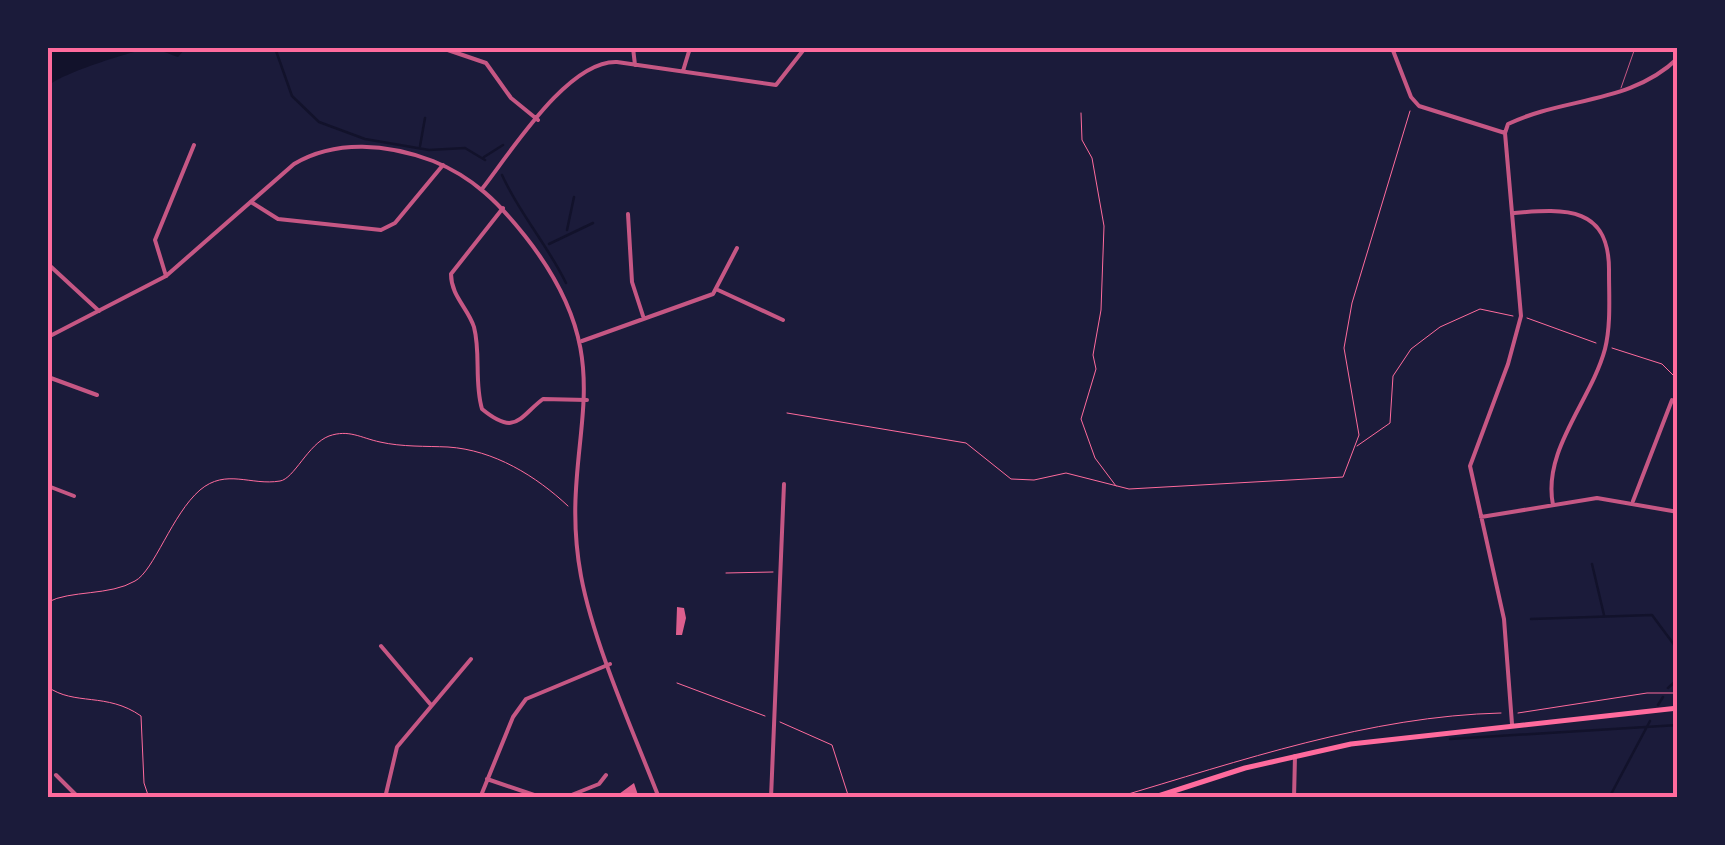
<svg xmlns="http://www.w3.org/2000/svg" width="1725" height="845" font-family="'Work Sans',sans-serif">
<rect width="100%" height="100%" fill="#1b1b3a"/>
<path fill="#12122b" d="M48,48h138l-8,9c-9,-3 -23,-10 -32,-8 -15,3 -84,24 -98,37z"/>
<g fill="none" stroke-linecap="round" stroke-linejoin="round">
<path stroke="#12122b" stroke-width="2.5" d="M275,48l17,48 27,26 46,17 64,11 36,-2 20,12
M420,146l5,-28
M484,157l19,-12
M502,175c17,38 45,69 64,108
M567,230l7,-33
M549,244l44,-21
M1592,564l12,51
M1531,619l121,-4 26,35
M1668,688l10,-9
M1658,705l5,-8
M1450,739l228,-14
M1609,798l41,-77"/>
</g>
<path fill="#dd5f8e" d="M677,607l7,1 2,10 -4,17h-6z
M634,783l5,15h-19l-1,-4z"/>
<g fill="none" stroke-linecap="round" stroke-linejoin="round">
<path stroke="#ff6b9d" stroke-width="1" d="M1081,113l1,27 10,18 12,68 -3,84 -8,45 3,14 -15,50 14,39 21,28
M1527,318l69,25
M1612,348l50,16 16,16
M787,413l179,30 45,36 23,1 32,-7 63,16 214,-12 16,-42 -15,-87 8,-45 58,-192
M1357,446l33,-23 3,-47 18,-27 29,-22 40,-18 33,7
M726,573l47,-1
M48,602c22,-12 62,-6 87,-21 19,-10 37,-67 65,-91 26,-22 51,-4 80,-9 14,-2 28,-37 49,-45 20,-7 32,2 51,6 22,5 46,4 68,5 46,3 88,29 120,59
M677,683l88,33
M48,687c26,19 59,5 93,29l3,67 5,15
M1518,713l129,-20h31
M780,722l52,23 17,53
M1115,798c125,-37 255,-82 386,-85"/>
<path stroke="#c65784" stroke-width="1" d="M1621,88l14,-40"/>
<path stroke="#c65784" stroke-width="4" d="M442,48l44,15 25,35 27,22
M633,48l2,17
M1392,48l19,49 8,9 86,27 16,183 -13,48 -38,102 34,153 8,105
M683,71l7,-23
M1505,133l3,-9c56,-27 123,-20 170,-66
M482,189c29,-37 86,-129 135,-127l159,23 29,-37
M251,202l27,17 103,11 14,-7 48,-58
M503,208l-52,66c0,22 17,34 23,53 7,27 0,55 8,82 34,28 37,8 61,-10l44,1
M1513,213c52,-4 97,-8 96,59 0,25 2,53 -4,77 -14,52 -63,101 -52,156
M628,214l4,68 12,37
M48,264l51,47
M166,276l-11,-36 39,-95
M718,290l65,30
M582,341l131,-47 24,-46
M48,377l49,18
M48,486l26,10
M1633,501l39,-101
M1481,517l116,-19 81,14
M381,646l50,59
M56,775l23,23
M487,779l56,19
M385,798l12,-51 74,-88
M480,798l33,-81 13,-18 84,-35
M564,798l35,-14 7,-9
M771,798l13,-314
M1294,798l1,-42"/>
<path stroke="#c65784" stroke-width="4" d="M48,337l118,-61 128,-112c42,-25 94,-20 139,-3 40,16 66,42 92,75 107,136 30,200 56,340 13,69 52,155 78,222"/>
<path stroke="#ff6b9d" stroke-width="5" d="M1152,798l93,-30 106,-24 327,-36"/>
</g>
<rect width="1725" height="845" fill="none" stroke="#1b1b3a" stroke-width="100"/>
<rect x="50" y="50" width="1625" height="745" fill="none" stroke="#ff6b9d" stroke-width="4"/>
</svg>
